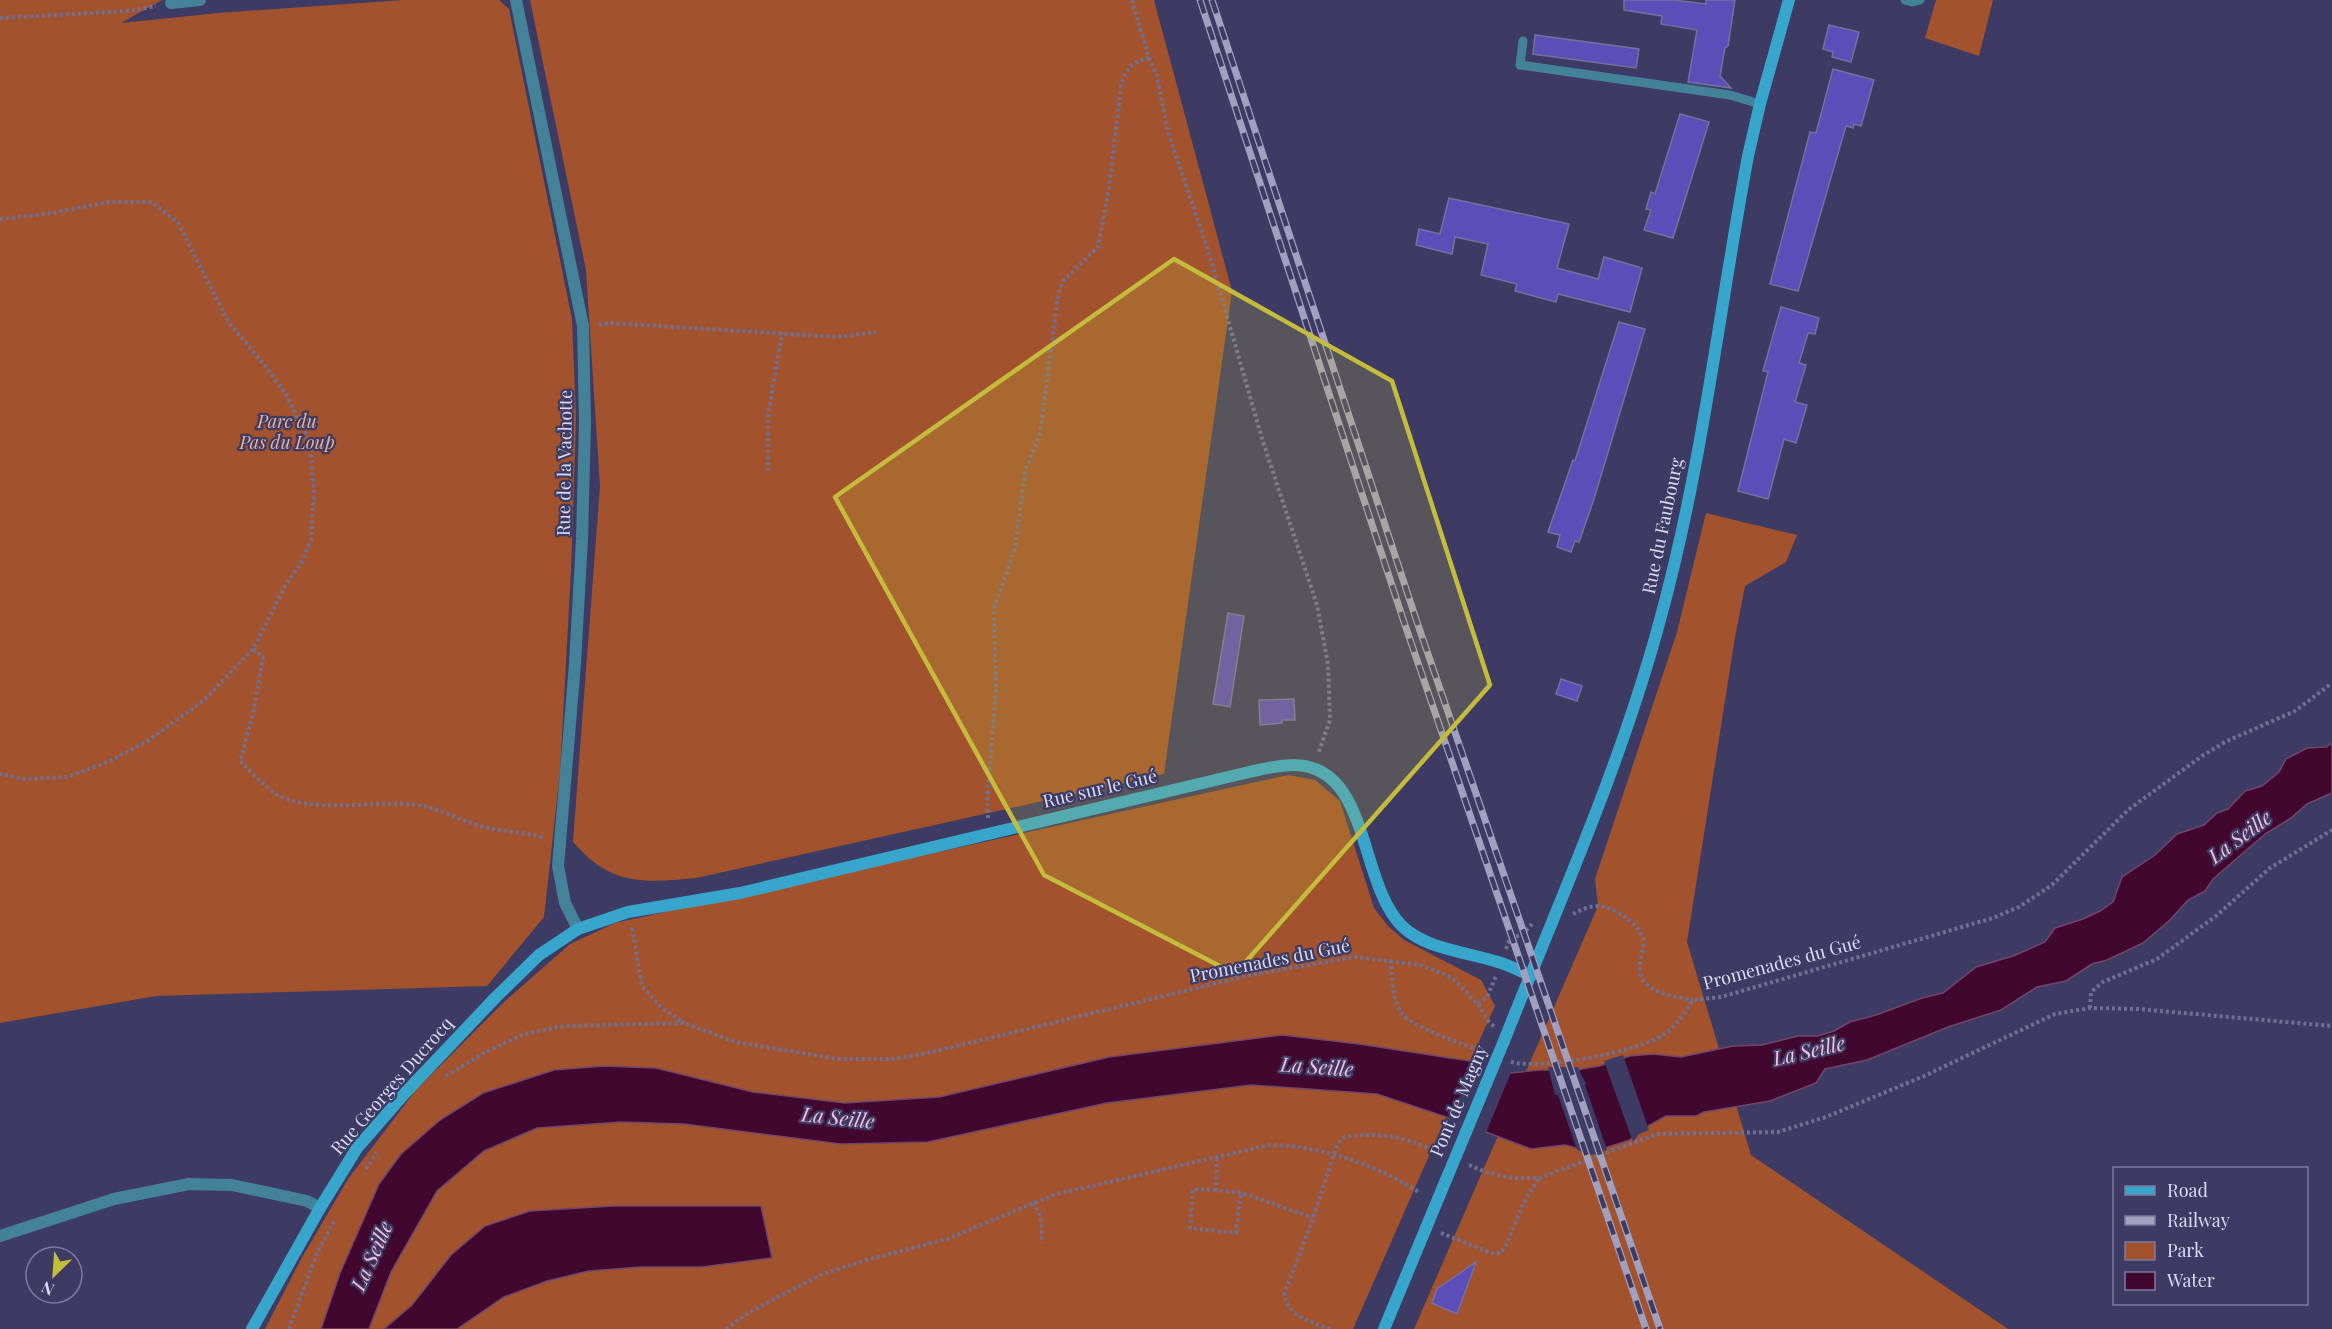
<svg xmlns="http://www.w3.org/2000/svg" width="2332" height="1329" font-family="'Playfair Display',serif">
<rect width="100%" height="100%" fill="#3d3b63"/>
<path fill="#a2532d" d="M0,0h162l-41,23 97,-10 185,-13h96l10,9 63,310 4,99 -5,153 -11,201 -16,145 -57,69 -331,10 -156,27z
M530,0h624l78,291 -68,483 -468,104c-53,5 -85,8 -123,-36l27,-356 -14,-216z
M1936,0h57l-14,56 -54,-18z
M1706,513l91,22 -11,27 -41,24 -10,51 -48,305 64,213 257,174h-594l184,-423 -3,-27 82,-247z
M1288,775l27,5 25,21 34,107 14,18 16,14 77,40 14,26 -25,55 -111,-17 -77,-9 -173,22 -170,40 -94,6 -92,-11 -97,-24 -52,-2 -50,4 -71,23 -43,27 -39,34 -22,30 -39,89 -19,56h-56l36,-70 47,-80 68,-89 87,-87 67,-59 45,-21z
M1251,1085l126,9 69,23 -93,212h-984l22,-57 46,-81 47,-40 53,-23 84,-6 63,2 157,20 87,-2 179,-39z"/>
<path fill="#42072f" stroke="#70476a" stroke-width="1.5" d="M2332,743v50l-25,11 -16,14 -26,16 -52,45 -8,12 -17,9 -18,20 -27,23 -36,17 -15,4 -26,17 -29,6 -36,23 -53,17 -81,33 -42,9 -9,14 -46,18 -66,11 -8,4h-30l-29,16 -7,8 -38,12 -27,-7 -34,4 -85,-32 -69,-23 -126,-9 -144,18 -179,39 -87,2 -157,-20 -63,-2 -84,6 -53,23 -47,40 -46,81 -22,57h-48l19,-56 39,-89 22,-30 39,-34 43,-27 71,-23 50,-4 52,2 97,24 92,11 94,-6 170,-40 173,-22 77,9 111,17 30,13 40,-4h36l23,-4 31,-10 23,-2 28,3 52,-11 29,-1 36,-9h20l16,-5 16,-9 26,-7 46,-17 21,-5 33,-26 37,-11 32,-14 10,-14 28,-9 17,-8 13,-9 9,-25 33,-22 22,-21 27,-9 13,-12 11,-4 17,-18 17,-5 17,-14 7,-13 21,-11 19,-1z
M613,1206h148l11,52 -70,9h-61l-52,4 -42,10 -43,16 -47,32h-73l28,-24 39,-50 34,-29 45,-15z"/>
<path fill="#3d3b63" d="M1623,1055l26,75 -10,4 -6,8 -29,-81z
M1475,1060l26,11 11,-1 -27,65 -36,-14z
M1548,1067h30l8,17 -1,1 22,65 -15,5 -15,-5 -19,-55h-3z"/>
<path fill="#5c4db9" stroke="#73729f" stroke-width="1.5" d="M1624,0h49l33,4v-4h29l-7,46 -3,2 -5,28 11,12 -43,-6 9,-52 -36,-6 1,-8 -38,-6z
M1829,25l30,7 -8,30 -19,-5 1,-5 -10,-3z
M1535,35l104,14 -3,19 -103,-14z
M1833,69l41,11 -13,46 -7,-2 -1,4 -7,-2 -48,165 -28,-7 40,-152 6,1z
M1680,114l29,8 -36,116 -29,-8 7,-20 -5,-1 5,-17 4,2z
M1449,198l120,26 -12,44 41,11 6,-22 38,11 -12,44 -72,-18 -2,8 -41,-11 2,-7 -36,-9 7,-31 -33,-7 -3,17 -36,-9 3,-16 21,5z
M1781,307l38,11 -4,16 -7,-1 -9,30 7,2 -11,37 12,3 -11,38 -12,-4 -16,60 -30,-8 30,-119 -5,-1z
M1619,322l26,7 -51,170 -15,43 -4,-1 -4,11 -14,-5 3,-12 -12,-3 25,-72 2,1z
M1228,613l16,3 -14,91 -17,-3z
M1561,679l21,7 -5,15 -21,-7z
M1294,699l1,21h-13v3l-22,2 -1,-25z
M1476,1262l-19,52 -25,-11 5,-14z"/>
<g fill="none" stroke-linecap="round" stroke-linejoin="round">
<path stroke="#717093" stroke-width="4" stroke-dasharray="3 3" stroke-linecap="butt" d="M1132,0l17,58 8,18 11,56 40,118 55,192 54,163 11,59 2,56 -12,34
M0,18l130,-7 26,-5
M0,219l52,-6 57,-11h43l26,21 51,100 38,45 20,28 22,44 5,50 -3,49 -10,24 -16,23 -32,63 -49,51 -55,40 -39,21 -43,16 -42,2 -25,-5
M599,325l10,-2 229,14 38,-5
M768,471v-56l14,-82
M253,649l10,8 -10,57 -13,47c10,10 21,22 33,31 36,24 101,7 144,13 21,3 40,14 60,20 22,7 45,6 67,13
M988,818l-1,-16 9,-112 -2,-81 21,-61 10,-77 15,-37 18,-139 5,-14 35,-34 11,-58 12,-104c6,-17 10,-23 28,-27
M1573,914c8,-4 16,-8 26,-8 14,1 40,17 44,32 3,15 -10,30 2,44 10,13 33,15 48,18
M632,928l10,58 20,22 22,15
M1506,949l4,-11 12,-3 11,-12
M1391,960c1,16 1,37 9,51 10,17 65,33 84,41
M1478,1004l10,-9 8,-19
M2090,1008l1,-16 12,-10 54,-23 59,-43 54,-48 62,-38
M1511,1062c29,8 127,-10 152,-27 14,-9 21,-22 30,-35l28,-3 272,-79 26,-11 33,-22 76,-75 74,-54 25,-15 68,-30 37,-28
M446,1076l38,-23 40,-19 40,-8 120,-3 51,19 103,17h54l31,-5 332,-80 100,-17 65,8 24,9 9,5 25,25 11,18 6,5
M1217,1158l-1,32 27,3 70,25
M1469,1165l17,7 25,6h28l118,-44 121,-2 48,-15 98,-41 131,-62 35,-6 48,1 194,17
M366,1169l11,-16
M1216,1190l-23,-1 -3,39 46,5 5,-41
M1034,1202l7,16 1,25
M1441,1233l53,21 6,-1 5,-5 19,-46 15,-24
M289,1329l28,-76 17,-32
M726,1329l22,-16 72,-38 46,-15 81,-21 106,-44 216,-50c49,0 110,20 151,48
M1330,1329c-19,-7 -42,-13 -46,-34l29,-77 24,-73 7,-8c40,-6 62,1 98,17"/>
<path stroke="#44829a" stroke-width="9" d="M1905,0l7,2 8,-2
M1523,41l-3,24 210,30 30,9"/>
<path stroke="#44829a" stroke-width="12" d="M516,0l67,326 2,96 -3,117 -7,125 -17,202 7,37 13,26
M171,3l29,-3
M0,1236l114,-37 75,-15 43,1 75,16 13,7"/>
<path stroke="#38a6cc" stroke-width="12" d="M1504,1041c55,-139 117,-276 156,-421 42,-152 59,-309 88,-464l12,-52 29,-104
M252,1329l68,-121 37,-60 48,-55 91,-96 43,-42 39,-26 50,-17 112,-19 509,-121c14,-3 29,-7 45,-7 76,1 64,115 107,160 23,24 66,27 97,37 11,3 22,9 33,14
M1384,1329l64,-154"/>
<g stroke="#a1a1bf" stroke-width="7">
<path id="rail" d="M1200,0l204,622 242,707
M1212,0l204,619 244,710"/>
</g>
<use href="#rail" stroke="#3d3b63" stroke-width="4.5" stroke-dasharray="14" stroke-linecap="butt"/>
<path stroke="#38a6cc" stroke-width="12" d="M1448,1175l56,-134"/>
</g>
<path fill="#c5bc3d" fill-opacity="0.2" stroke="#c5bc3d" stroke-width="4.5" stroke-linejoin="round" d="M1174,259l218,122 98,304 -255,289 -191,-99 -209,-378z"/>
<g text-anchor="middle" stroke-width="4.5" stroke-linejoin="round" paint-order="stroke">
<g font-size="18" font-style="italic" fill="#edb298" stroke="#3d3b63">
<text x="287" y="428">Parc du<tspan x="287" dy="21">Pas du Loup</tspan></text>
</g>
<g font-size="18" fill="#dbdcf4" stroke="#3d3b63">
<text transform="translate(565 463) rotate(-89)" y="6">Rue de la Vachotte</text>
<text transform="translate(1663 526) rotate(-78)" y="6">Rue du Faubourg</text>
<text transform="translate(1100 789) rotate(-13)" y="6">Rue sur le Gué</text>
<text transform="translate(1270 961) rotate(-11)" y="6">Promenades du Gué</text>
<text transform="translate(1782 963) rotate(-15)" y="6">Promenades du Gué</text>
<text transform="translate(392 1086) rotate(-49)" y="6">Rue Georges Ducrocq</text>
<text transform="translate(1459 1101) rotate(-67)" y="6">Pont de Magny</text>
</g>
<g font-size="20" font-style="italic" fill="#f9bfde" stroke="#3d3b63">
<text transform="translate(2240 837) rotate(-37)" y="7">La Seille</text>
<text transform="translate(1809 1051) rotate(-13)" y="7">La Seille</text>
<text transform="translate(1317 1067) rotate(4)" y="7">La Seille</text>
<text transform="translate(838 1118) rotate(6)" y="7">La Seille</text>
<text transform="translate(372 1256) rotate(-66)" y="7">La Seille</text>
</g>
</g>
<rect x="2113" y="1167" width="195" height="138" fill="#3d3b63" stroke="#7c7b9d" stroke-width="1.5"/>
<rect x="2125" y="1186" width="30" height="9" fill="#38a6cc" stroke="#7c7b9d" stroke-width="1.5"/>
<text x="2167" y="1197" font-size="18" fill="#dbdcf4">Road</text>
<rect x="2125" y="1216" width="30" height="9" fill="#a1a1bf" stroke="#7c7b9d" stroke-width="1.5"/>
<text x="2167" y="1227" font-size="18" fill="#dbdcf4">Railway</text>
<rect x="2125" y="1242" width="30" height="18" fill="#a2532d" stroke="#7c7b9d" stroke-width="1.5"/>
<text x="2167" y="1257" font-size="18" fill="#dbdcf4">Park</text>
<rect x="2125" y="1272" width="30" height="18" fill="#42072f" stroke="#7c7b9d" stroke-width="1.5"/>
<text x="2167" y="1287" font-size="18" fill="#dbdcf4">Water</text>
<g transform="translate(54 1275) rotate(205)"><circle r="28" fill="#3d3b63" stroke="#7c7b9d" stroke-width="1.5"/>
<path d="M0-4.5L10 22L0 15L-10 22Z" fill="#c5bc3d"/>
<text y="-9" font-size="16" font-weight="bold" text-anchor="middle" fill="#dbdcf4">N</text>
</g>
</svg>
